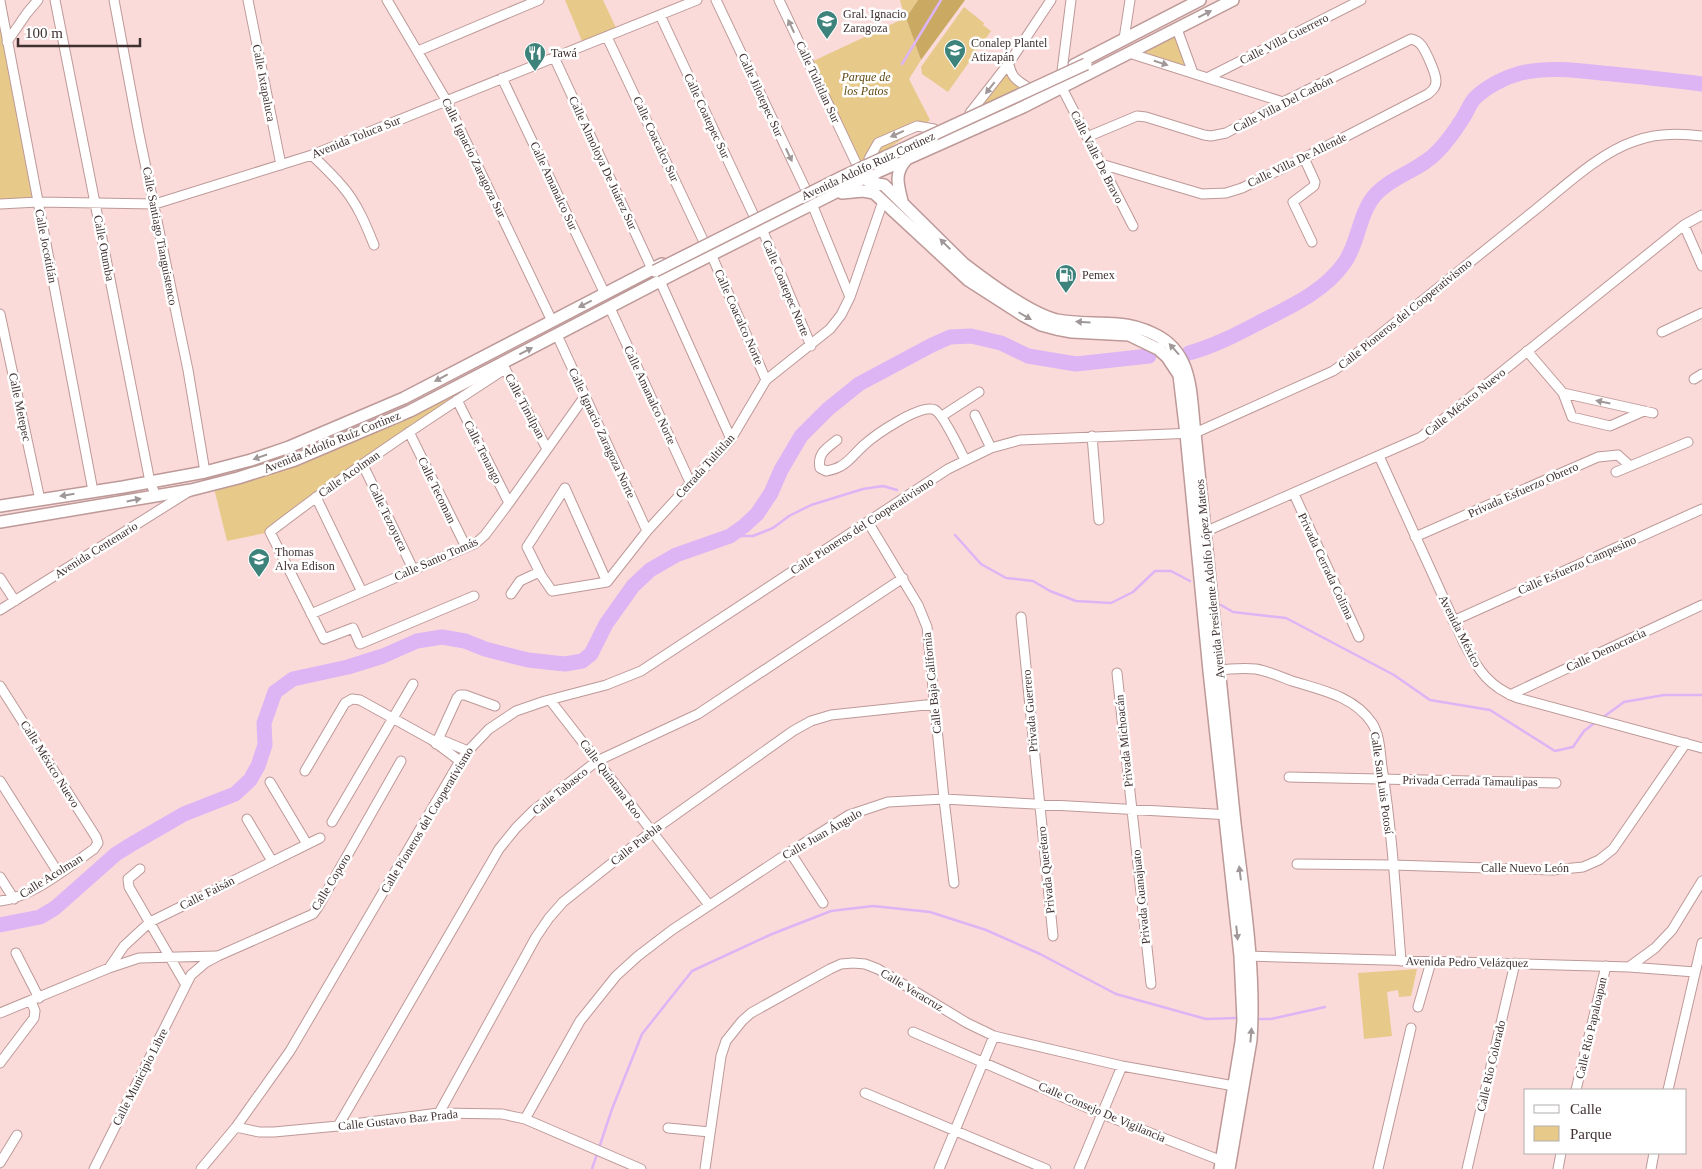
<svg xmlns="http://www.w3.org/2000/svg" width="1702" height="1169" font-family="Georgia,serif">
<rect width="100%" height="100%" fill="#fadbda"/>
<path fill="#e7c98a" d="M565,0h38l15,32 -34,14z
M900,0h18l-12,18 15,42 -12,19 21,41 -50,34 -23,11 -48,-102 96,-45z
M0,1l38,201 -38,2z
M964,7l20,16 -1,2 8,6 -43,61 -26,-18 -1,-7z
M1177,29l16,44 -64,-20z
M1009,63l1,8 19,17 -59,25z
M505,369l-235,163 -43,9 -14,-57 25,-6z
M1417,969l-6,27 -12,1 -1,-7 -11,2 5,44 -28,3 -6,-66z"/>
<path fill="#caaa63" d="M918,0h47l-44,60 -15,-42z"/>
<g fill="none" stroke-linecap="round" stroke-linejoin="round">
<path stroke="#ddb4f4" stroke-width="2.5" d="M902,64l39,-64
M955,535l26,29 25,14 27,3 17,10 26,10 35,2 22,-11 22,-21h16l19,10
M730,536h23l20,-8 16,-12 22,-11 52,-16 20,-3 14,4
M1221,605l12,7 53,6 108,57 36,25 60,10 65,41 18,-4 11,-16 13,-10
M1602,718l22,-16 40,-7h38
M1260,1019h11l54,-12
M592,1169l20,-60 30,-75 50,-63 80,-37 59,-23 42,-5 57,6 56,18 54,24 76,40 90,25 30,-1"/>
<path stroke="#ddb4f4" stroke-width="15" d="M1189,353c26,-7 50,-20 73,-32 30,-15 63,-30 83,-59 14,-20 14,-50 31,-68 18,-19 45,-24 62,-43 10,-10 18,-22 25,-33 4,-6 7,-15 12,-20 11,-11 30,-21 46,-25 30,-7 61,-2 91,1 30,3 60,6 90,10
M0,925l40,-8 15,-9 61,-54 16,-10 52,-30 51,-20 15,-14 8,-14 7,-21 -1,-22 11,-31 18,-13 55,-12 35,-11 34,-15 25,-4 23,4 20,8 43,11 37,4 17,-3 9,-7 15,-30 27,-38 17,-16 26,-15 54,-19 14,-10 13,-12 14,-21 10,-23 20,-34 27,-27 31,-25 73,-39 18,-8 21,-1 30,7 27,13 48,8 73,-8"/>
<g stroke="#bd9998" stroke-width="11">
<path id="minor" d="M55,0l95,482 6,14
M114,0l25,134 49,236 17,102
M248,0l33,165
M387,0l59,100 106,221
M716,0l90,190
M779,0l78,165
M0,1l93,490
M660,15l94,201
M1177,29l16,44
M607,37l97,205
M1124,39l6,-39
M7,42l20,-29 11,-13
M418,51l121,-51
M1129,53l154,49
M554,57l98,212
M1009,63c1,13 8,18 20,25
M1062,71l9,-71
M502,78l103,216
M1207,78l154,-78
M1062,88l71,138
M970,113l39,-50 42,-63
M1087,137l50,-21 9,1 58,18 7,1 15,-3 57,-31 128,-63c5,1 8,3 11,7 4,6 14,27 14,35 0,6 -3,9 -8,13l-124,64 -62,30 -16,5 -24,1 -101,-30
M312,155c10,10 21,20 30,31 15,17 24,39 32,59
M1304,158l11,24 -1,4 -21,16 19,40
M869,159l9,-16 39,-17 17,3
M0,204l38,-2 117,2 157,-49 385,-155
M812,204l38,93
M1684,225l18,41
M762,229l49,117
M711,254l55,126
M660,281l71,158
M610,308l80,174
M0,314l40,186
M1662,332l40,-19
M557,335l90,196
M1527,351l36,42 9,24 38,9 34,-15
M503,365l44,84
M1694,379l8,-5
M1563,393l90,20
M457,400l52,103
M975,415l16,33
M942,416l37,-24
M409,432l57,115
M1092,436l7,84
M837,440c-10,8 -20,13 -17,28l6,3c6,-1 10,-2 15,-5 9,-5 15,-14 23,-21 11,-10 57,-42 71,-35 8,4 25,40 30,50
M1379,456l85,187c14,27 25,44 54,55l184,50
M363,465l50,104
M1616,472l72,-30
M565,488l-38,59 14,28 11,16 55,-9 40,-51 84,-92 35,-59 64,-51 11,-14 9,-18 33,-96
M565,488l42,94
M1294,494l65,143
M316,497l46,95
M868,522l50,83 9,22 17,172 10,84
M1200,534l221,-97 263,-212 18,-10
M1415,537l183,-80 20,-2 12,11
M0,578l15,23
M511,594l9,-13 17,-8 4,2
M474,596l-114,48 -7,-16 -29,11 -54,-107c75,-58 155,-111 235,-163
M0,610l188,-118
M311,614l165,-71 9,-8 24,-32 76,-107
M1021,617l32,319
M1453,621l249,-112
M1214,671c14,-2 29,-3 42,-2 12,2 25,8 36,12 29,9 62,15 80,42 8,12 8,30 10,44 10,64 14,129 19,194
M1117,673l34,311
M0,686l96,151 2,6 -4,6c-27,19 -61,48 -94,52
M1510,695l192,-90
M550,700l159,205
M435,740l4,-1 29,12
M436,744l21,-46 3,-3h5l30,11
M305,771l40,-68 7,-4 8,1 72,40 28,21
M1289,777l267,6
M0,781l59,93
M270,782l37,62
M247,819l25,42
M332,822l81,-138
M790,852l33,51
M1297,864l96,1 160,5 30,-3 16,-7 14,-11 73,-106
M140,869l-12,10 1,8 57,98
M0,877l14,22
M16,953l23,45
M1245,956l384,11 66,5
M1629,967l26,-19 17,-18 30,-49
M109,968l15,-22 26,-24 170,-84
M1418,1007l13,-45
M0,1013l109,-45 30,-10 78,-2
M913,1032l189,82 120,47
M0,1063l34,-45 1,-7 -4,-10
M1576,1090l30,-124
M1668,1090l34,-147
M865,1093l181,76
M439,1113l97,-176 13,-19 14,-16 88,-70 142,-101 18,-10 20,-6 104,-11
M525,1119l55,-98 36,-45 22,-20 34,-26 118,-78 59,-37 39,-13 56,-3 287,16
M338,1126l161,-277 17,-21 18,-18 63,-49 101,-47 205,-136
M236,1127l23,5h15l64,-6 101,-13 63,1 23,5 116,50
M668,1128l42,4
M0,1163l17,-28
M94,1169l97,-194 14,-12 13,-7 95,-42 5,-7 83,-146
M201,1169l35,-42 54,-76 170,-290 8,-10 21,-22 27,-18 29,-10 61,-16 35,-14 307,-202 43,-21 29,-8 175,-7 138,-62 13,-9c63,-51 126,-101 189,-152 29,-23 64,-57 100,-69 21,-8 44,-8 67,-5
M705,1169l16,-113 5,-15 16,-20 9,-8 79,-44 11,-5 12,-1 12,1 13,5 89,54 27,13 128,30 118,21
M939,1169l55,-133
M1079,1169l43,-103
M1378,1169l33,-141
M1467,1169l48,-206
M1558,1169l3,-16
M1651,1169l3,-16"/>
</g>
<g stroke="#bd9998" stroke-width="14">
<path id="major" d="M1074,65l126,-65
M875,168l-3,15 2,10 94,87 56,36 17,9 15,4 16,3 57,3 29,14 9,8 12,18 7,59 23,237 31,285 3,64 -2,22 -21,127
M867,180l5,3 12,2 79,78c22,17 68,51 94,57 20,4 41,2 61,4 13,1 24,4 36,10 40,19 36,60 41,99 12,127 25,254 39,381 8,75 22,150 17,226l-22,129
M842,193l21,-2 11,2
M902,201c-4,-16 -8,-28 4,-41
M0,506l123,-19 82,-15 46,-12 38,-13 115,-49 258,-134
M0,522l191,-32 47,-12 57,-18 115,-49 269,-140 185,-93 159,-71 210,-107"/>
</g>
<use href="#minor" stroke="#fff" stroke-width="9"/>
<use href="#major" stroke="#fff" stroke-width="11"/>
<g stroke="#bd9998" stroke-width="14" stroke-linecap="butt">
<path id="major-bridge" d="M655,271l189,-95 242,-112"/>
</g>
<use href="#major-bridge" stroke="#fff" stroke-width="11"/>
</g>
<defs><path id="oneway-solid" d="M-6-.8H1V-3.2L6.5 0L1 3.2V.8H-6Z" transform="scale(1.25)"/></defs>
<g fill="#a09898">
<use href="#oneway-solid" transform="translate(1205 14) rotate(-27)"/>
<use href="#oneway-solid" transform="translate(791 26) rotate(-115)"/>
<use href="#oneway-solid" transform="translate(1161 63) rotate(18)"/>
<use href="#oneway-solid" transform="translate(990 88) rotate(128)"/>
<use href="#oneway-solid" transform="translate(897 134) rotate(156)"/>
<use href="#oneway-solid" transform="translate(789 155) rotate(65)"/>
<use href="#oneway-solid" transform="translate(945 244) rotate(-135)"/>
<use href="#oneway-solid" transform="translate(585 304) rotate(153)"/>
<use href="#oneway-solid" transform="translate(1025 316) rotate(30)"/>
<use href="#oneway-solid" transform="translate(1083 322) rotate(-177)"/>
<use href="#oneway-solid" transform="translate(1174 349) rotate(-132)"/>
<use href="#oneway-solid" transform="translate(526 351) rotate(-27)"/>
<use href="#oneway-solid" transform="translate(441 378) rotate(152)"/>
<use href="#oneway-solid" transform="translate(1603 402) rotate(-168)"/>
<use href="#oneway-solid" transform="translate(260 457) rotate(161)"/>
<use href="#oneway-solid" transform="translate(67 495) rotate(171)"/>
<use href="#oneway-solid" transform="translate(134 500) rotate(-11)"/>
<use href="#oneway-solid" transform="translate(1240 873) rotate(-97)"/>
<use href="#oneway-solid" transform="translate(1237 933) rotate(84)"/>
<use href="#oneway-solid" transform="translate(1251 1035) rotate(-85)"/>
</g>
<defs>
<g id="school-pin" transform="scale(1.125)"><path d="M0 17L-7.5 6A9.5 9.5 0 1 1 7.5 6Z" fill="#3d837b" stroke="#fff"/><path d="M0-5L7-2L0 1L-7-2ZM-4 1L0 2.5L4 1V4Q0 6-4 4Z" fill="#fff"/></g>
<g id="restaurant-pin" transform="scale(1.125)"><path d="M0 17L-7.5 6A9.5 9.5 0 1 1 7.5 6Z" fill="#3d837b" stroke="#fff"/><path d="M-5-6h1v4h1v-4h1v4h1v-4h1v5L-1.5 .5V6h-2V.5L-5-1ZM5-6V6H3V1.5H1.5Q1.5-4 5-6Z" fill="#fff"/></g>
<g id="fuel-pin" transform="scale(1.125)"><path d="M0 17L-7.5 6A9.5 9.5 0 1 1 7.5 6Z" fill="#3d837b" stroke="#fff"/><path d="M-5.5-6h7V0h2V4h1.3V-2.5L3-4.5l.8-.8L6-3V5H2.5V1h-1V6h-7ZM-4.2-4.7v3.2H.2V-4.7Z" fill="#fff"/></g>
</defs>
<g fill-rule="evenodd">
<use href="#school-pin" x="827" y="21"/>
<use href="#school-pin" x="955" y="50"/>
<use href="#restaurant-pin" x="535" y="53"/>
<use href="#fuel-pin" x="1066" y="275"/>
<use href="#school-pin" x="259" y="559"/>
</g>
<g text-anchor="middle" stroke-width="5" stroke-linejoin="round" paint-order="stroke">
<g font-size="12" fill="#403131" stroke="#fff" text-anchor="start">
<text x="843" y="18">Gral. Ignacio<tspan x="843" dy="14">Zaragoza</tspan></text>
<text x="971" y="47">Conalep Plantel<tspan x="971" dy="14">Atizapán</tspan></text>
<text x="551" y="57">Tawá</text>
<text x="1082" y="279">Pemex</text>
<text x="275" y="556">Thomas<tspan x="275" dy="14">Alva Edison</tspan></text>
</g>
<g font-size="12" fill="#403131" stroke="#fff">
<text transform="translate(1284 39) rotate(-27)" y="4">Calle Villa Guerrero</text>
<text transform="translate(818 82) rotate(65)" y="4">Calle Tultitlan Sur</text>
<text transform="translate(264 83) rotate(79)" y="4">Calle Ixtapaluca</text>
<text transform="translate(761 95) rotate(65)" y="4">Calle Jilotepec Sur</text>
<text transform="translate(1283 104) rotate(-27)" y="4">Calle Villa Del Carbón</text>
<text transform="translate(707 116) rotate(65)" y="4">Calle Coatepec Sur</text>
<text transform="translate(356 137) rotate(-22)" y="4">Avenida Toluca Sur</text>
<text transform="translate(656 139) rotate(65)" y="4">Calle Coacalco Sur</text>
<text transform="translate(1097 157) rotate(63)" y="4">Calle Valle De Bravo</text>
<text transform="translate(474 158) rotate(64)" y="4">Calle Ignacio Zaragoza Sur</text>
<text transform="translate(1297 160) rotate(-26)" y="4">Calle Villa De Allende</text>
<text transform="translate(603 163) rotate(65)" y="4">Calle Almoloya De Juárez Sur</text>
<text transform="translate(868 166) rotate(-25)" y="4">Avenida Adolfo Ruiz Cortinez</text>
<text transform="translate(554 186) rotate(65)" y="4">Calle Amanalco Sur</text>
<text transform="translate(160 236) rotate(79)" y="4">Calle Santiago Tianguistenco</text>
<text transform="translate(46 246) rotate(79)" y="4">Calle Jocotitlán</text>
<text transform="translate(104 248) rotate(79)" y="4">Calle Otumba</text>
<text transform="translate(786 288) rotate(67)" y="4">Calle Coatepec Norte</text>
<text transform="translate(1405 314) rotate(-39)" y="4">Calle Pioneros del Cooperativismo</text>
<text transform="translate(739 317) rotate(66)" y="4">Calle Coacalco Norte</text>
<text transform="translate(650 395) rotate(65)" y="4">Calle Amanalco Norte</text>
<text transform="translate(1465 402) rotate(-39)" y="4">Calle México Nuevo</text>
<text transform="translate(525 406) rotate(62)" y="4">Calle Timilpan</text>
<text transform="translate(20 407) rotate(78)" y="4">Calle Metepec</text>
<text transform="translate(602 433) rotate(65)" y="4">Calle Ignacio Zaragoza Norte</text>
<text transform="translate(332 442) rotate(-22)" y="4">Avenida Adolfo Ruiz Cortinez</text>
<text transform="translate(483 452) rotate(63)" y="4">Calle Tenango</text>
<text transform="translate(705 466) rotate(-48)" y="4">Cerrada Tultitlan</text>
<text transform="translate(349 474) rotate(-35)" y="4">Calle Acolman</text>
<text transform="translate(437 490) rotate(64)" y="4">Calle Tecoman</text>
<text transform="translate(1523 490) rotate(-24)" y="4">Privada Esfuerzo Obrero</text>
<text transform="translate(388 517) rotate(64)" y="4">Calle Tezoyuca</text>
<text transform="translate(862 526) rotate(-33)" y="4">Calle Pioneros del Cooperativismo</text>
<text transform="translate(96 550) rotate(-32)" y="4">Avenida Centenario</text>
<text transform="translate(436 559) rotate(-24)" y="4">Calle Santo Tomás</text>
<text transform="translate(1577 565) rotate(-24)" y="4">Calle Esfuerzo Campesino</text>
<text transform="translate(1326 566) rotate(65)" y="4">Privada Cerrada Colima</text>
<text transform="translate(1210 579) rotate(-96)" y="4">Avenida Presidente Adolfo López Mateos</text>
<text transform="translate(1460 631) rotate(63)" y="4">Avenida México</text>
<text transform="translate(1606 650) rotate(-25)" y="4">Calle Democracia</text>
<text transform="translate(932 683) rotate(-96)" y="4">Calle Baja California</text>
<text transform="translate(1030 711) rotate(-95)" y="4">Privada Guerrero</text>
<text transform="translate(1124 741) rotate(-96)" y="4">Privada Michoacán</text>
<text transform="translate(50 764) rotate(58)" y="4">Calle México Nuevo</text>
<text transform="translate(611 779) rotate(53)" y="4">Calle Quintana Roo</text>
<text transform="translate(1470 781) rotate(1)" y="4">Privada Cerrada Tamaulipas</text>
<text transform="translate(1382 783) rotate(82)" y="4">Calle San Luis Potosí</text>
<text transform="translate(560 791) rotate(-39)" y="4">Calle Tabasco</text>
<text transform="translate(427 820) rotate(-59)" y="4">Calle Pioneros del Cooperativismo</text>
<text transform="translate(822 834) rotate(-30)" y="4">Calle Juan Ángulo</text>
<text transform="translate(636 844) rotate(-38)" y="4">Calle Puebla</text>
<text x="1525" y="872">Calle Nuevo León</text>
<text transform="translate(1046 870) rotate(-96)" y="4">Privada Querétaro</text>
<text transform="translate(51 876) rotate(-32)" y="4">Calle Acolman</text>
<text transform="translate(331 882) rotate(-59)" y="4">Calle Coporo</text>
<text transform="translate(207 893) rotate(-27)" y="4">Calle Faisán</text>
<text transform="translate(1141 897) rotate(-96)" y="4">Privada Guanajuato</text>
<text transform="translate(1467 962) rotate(1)" y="4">Avenida Pedro Velázquez</text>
<text transform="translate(912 990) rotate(31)" y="4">Calle Veracruz</text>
<text transform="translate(1591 1028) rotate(-77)" y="4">Calle Río Papaloapan</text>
<text transform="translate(1491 1066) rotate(-77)" y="4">Calle Río Colorado</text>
<text transform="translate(140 1077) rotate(-63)" y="4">Calle Municipio Libre</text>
<text transform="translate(1102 1112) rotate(23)" y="4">Calle Consejo De Vigilancia</text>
<text transform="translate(398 1120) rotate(-6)" y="4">Calle Gustavo Baz Prada</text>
</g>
<g font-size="12" font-style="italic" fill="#604a12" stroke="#fff">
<text x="866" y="81">Parque de<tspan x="866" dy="14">los Patos</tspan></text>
</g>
</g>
<rect x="1524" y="1089" width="162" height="65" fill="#ffffff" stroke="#b3adad"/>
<rect x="1534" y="1105" width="25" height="8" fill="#ffffff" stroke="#b3adad"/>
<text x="1570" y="1114" font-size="15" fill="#403131">Calle</text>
<rect x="1534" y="1126" width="25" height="15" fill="#e7c98a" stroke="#b3adad"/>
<text x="1570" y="1139" font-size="15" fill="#403131">Parque</text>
<path d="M18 38v8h122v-8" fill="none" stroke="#403131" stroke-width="2.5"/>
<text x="25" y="38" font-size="15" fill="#403131" stroke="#ffffff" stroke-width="4" paint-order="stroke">100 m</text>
</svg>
